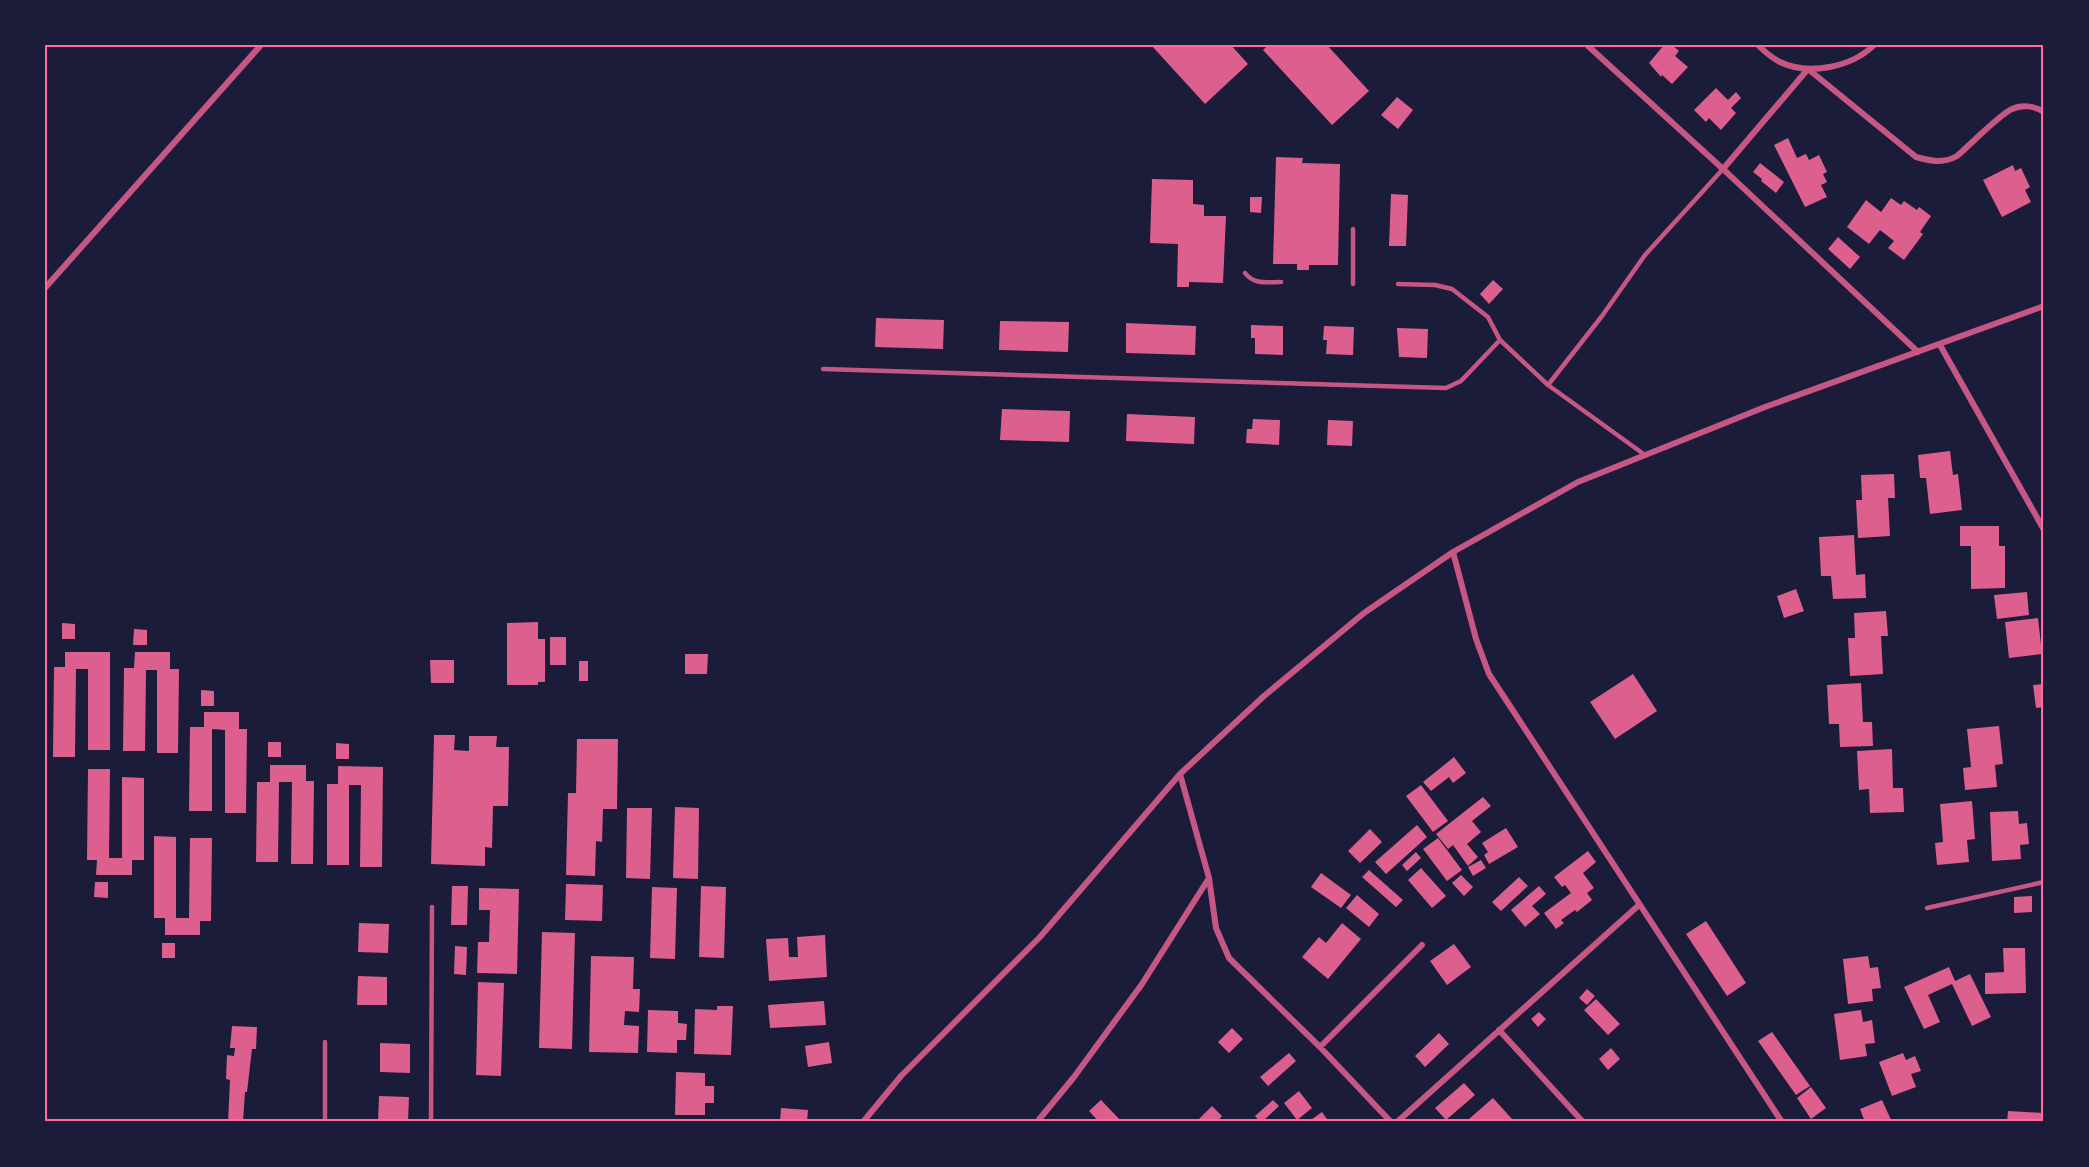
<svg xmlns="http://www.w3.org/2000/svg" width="2089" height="1167" font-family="'Alegreya Sans',sans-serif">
<rect width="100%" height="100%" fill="#1b1b3a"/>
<path fill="#dd5f8e" d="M1151,45h80l17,19 -43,40z
M1268,45h59l42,46 -37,34 -69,-75z
M1664,45h8l7,6 -4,5 13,11 -16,17 -10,-9 -1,2 -12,-14z
M1716,88l12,12 8,-8 5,6 -10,10 5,5 -15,17 -12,-12 -3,4 -12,-12z
M1397,97l16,13 -15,19 -17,-14z
M1788,138l9,20 9,-4 3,6 10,-5 8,17 -4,2 4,8 -6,3 6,12 -22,10 -31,-62z
M1276,157l27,1 -1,5 38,1 -2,101h-29v5h-12v-6h-24z
M1760,163l24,19 -8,11 -15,-12 1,-2 -9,-7z
M2013,165l2,6 6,-3 9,19 -5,3 6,12 -29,15 -19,-37z
M1152,179l41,1v24l11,1v11h22l-3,67 -34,-1v5h-12l1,-43 -28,-1z
M1391,194l17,1 -2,51h-17z
M1250,197h12l-1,16 -11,-1z
M1891,198l10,7 3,-4 13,9 2,-3 12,9 -11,16 3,2 -19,26 -16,-12 6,-7 -14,-11 -11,14 -22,-17 19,-27 15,12z
M1838,237l22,20 -10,12 -22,-20z
M1493,280l10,9 -14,15 -9,-10z
M876,318l68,2 -1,29 -68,-2z
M1000,321l69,1 -1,30 -69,-2z
M1126,323l70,3 -1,29 -69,-2z
M1251,325l32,1v29l-28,-1v-16h-4z
M1324,326l30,1 -1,28 -27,-1 1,-14h-4z
M1397,328l31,1 -1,29 -28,-1z
M1002,409l68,2 -1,31 -69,-2z
M1127,414l68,3 -1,27 -68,-3z
M1253,419l27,1 -1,25 -33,-2 1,-14h5z
M1328,420l25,1 -1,25 -25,-1z
M1950,451l3,24 5,-1 4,36 -32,4 -4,-36h-6l-2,-23z
M1894,474l1,24h-7l2,38 -32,2 -2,-38h6l-1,-25z
M1960,526h39v20h6v42l-34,1v-43h-11z
M1854,535l2,40 9,-1 1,24 -33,1 -2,-23h-10l-2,-39z
M1796,589l8,22 -20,7 -7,-22z
M2027,592l2,23 -32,4 -3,-24z
M1886,611l2,25h-7l2,38 -33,2 -2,-38h7l-1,-25z
M2038,618l4,36 -33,4 -4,-36z
M538,622v17h7v43h-7v3h-31v-62z
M62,623l13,1v15h-13z
M134,629l13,1v15h-14z
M550,637h16v28h-16z
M65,652h45v98h-22v-81h-12l-1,88h-22l1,-90h11z
M135,652h35v17h9l-1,84h-21v-83h-11l-1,81h-22l1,-83h10z
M685,654h23l-1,20h-22z
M430,660h24v23h-23z
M579,661h9v20h-9z
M1633,674l24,37 -42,28 -25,-37z
M1861,683l2,39h9l1,24 -33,1 -1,-23h-10l-2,-39z
M2044,684v23l-8,1 -3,-23z
M201,690l13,1v15h-13z
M204,712h35v17h8l-1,84h-21v-83l-13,-1v82h-23l1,-84h14z
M1999,726l4,38 -8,1 2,22 -32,3 -2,-22 8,-1 -4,-38z
M434,735h21l-1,15 15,1v-15h28l-1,11h13l-1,59h-15l-1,42 -7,-1v19l-54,-2z
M577,739h41l-1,70h-14l-1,33 -6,-1 -1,35 -29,-1 2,-82h8z
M268,742h13v15h-13z
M336,743l13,1v15h-13z
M1892,749l1,39h10l1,24 -34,1 -1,-24 -10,1 -2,-39z
M1454,757l12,16 -13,10 -4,-6 -18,14 -8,-9z
M270,765h36v16h8l-1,83h-22l1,-82h-13l-1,80h-22l1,-80h13z
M338,766l45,1 -1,100h-22l1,-82h-12v80h-22v-81h11z
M88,769h22l-1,89h13v-81l22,1v82h-12v15h-36l1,-15h-10z
M1421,785l27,36 -15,11 -27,-36z
M1483,797l8,9 -19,15 9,11 -14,12 11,13 -10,9 -15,-21 -5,4 -12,-15z
M1972,801l3,38 -8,1 2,22 -32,3 -2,-22 8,-1 -3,-38z
M675,807l24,1 -1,71 -25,-1z
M627,808h25l-2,71 -24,-1z
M2018,811l1,13 8,-1 2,21 -9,1 1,14 -29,2 -2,-49z
M1417,825l10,12 -41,37 -11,-12z
M1506,828l12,19 -29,17 -5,-9 4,-3 -6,-9z
M1370,829l12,13 -22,21 -12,-12z
M154,836l22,1v81h13l1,-80h22l-1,83h-11v14h-35v-17h-11z
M1438,838l24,32 -15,11 -24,-32z
M1588,851l8,11 -13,11 11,15 -7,5 5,7 -15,12 -2,-2 -14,10 3,3 -8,6 -12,-16 27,-20 -6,-8 -3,2 -8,-10z
M1416,852l5,6 -14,13 -5,-6z
M1481,860l5,8 -13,8 -5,-9z
M1421,868l25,28 -14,12 -24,-28z
M1369,870l34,30 -7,7 -34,-30z
M1321,873l30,22 -10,13 -30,-21z
M1461,875l12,12 -9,9 -12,-13z
M1519,877l9,9 -27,25 -9,-9z
M95,882h13v16l-14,-1z
M566,884l37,1 -1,36 -37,-1z
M452,886h16l-1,39h-16z
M701,886l25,1 -2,71 -25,-1z
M1539,886l7,8 -14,12 8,8 -15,13 -14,-17z
M652,887l25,1 -2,71 -25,-1z
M479,888l40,1 -2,85 -40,-1 1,-31h11l1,-32h-11z
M1357,895l22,19 -10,13 -23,-19z
M2032,896v16l-18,1v-16z
M1706,921l40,62 -19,13 -41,-62z
M359,923l30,1 -1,29 -30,-1z
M1342,923l19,16 -33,40 -26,-22 17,-20 7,6z
M542,932l33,1 -3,116 -33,-1z
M825,935l2,42 -58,4 -3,-42 22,-1 1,19h9l-1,-20z
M162,943h13v15h-13z
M1454,944l17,23 -24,18 -17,-24z
M455,946l12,1 -1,28 -12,-1z
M2003,948h22l1,45 -41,1v-21l19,-1z
M591,956l43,1 -1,32h7l-1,23 -14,-1 -1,14 15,1 -1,27 -49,-1z
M1868,956l2,12 8,-1 3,21 -9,1 1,12 -25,3 -5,-45z
M1949,967l6,14 15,-7 21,43 -19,9 -20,-42 -24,11 12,27 -16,7 -20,-42z
M358,976l29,1v28h-30z
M478,982l26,1 -3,93 -25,-1z
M1587,989l8,7 -8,9 -8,-7z
M1596,999l24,25 -12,11 -24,-25z
M824,1001l2,24 -56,3 -2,-23z
M717,1006h16l-2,49 -37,-1 1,-45 22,1z
M648,1010l30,1v12l9,1 -1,16h-9v13l-30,-1z
M1861,1010l2,12 9,-2 3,23 -10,1 2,12 -27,4 -6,-46z
M1539,1012l7,7 -8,8 -7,-8z
M232,1026l25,1 -1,22h-4l-5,43h-2l-2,30h-15l2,-42 -4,-1 1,-24 7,1 1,-8h-5z
M1232,1028l11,11 -14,14 -11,-11z
M1772,1032l38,54 -14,9 -38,-54z
M1439,1033l10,11 -24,23 -10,-11z
M829,1042l3,21 -24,4 -3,-21z
M380,1043l30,1v29l-30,-1z
M1611,1048l9,11 -12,11 -9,-11z
M1289,1053l7,8 -28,25 -8,-9z
M1903,1053l3,7 9,-4 6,15 -10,3 5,13 -24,9 -13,-34z
M676,1072l29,1v13h9v17h-9v12h-30z
M1464,1083l11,12 -29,25 -11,-12z
M1811,1087l15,21 -15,11 -14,-21z
M1299,1091l13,17 -15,12 -13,-17z
M379,1096l30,1 -1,25h-30z
M1493,1098l20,22 -41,2 -3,-3z
M1101,1100l21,22h-23l-10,-11z
M1273,1100l6,6 -17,16h-2l-5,-6z
M1882,1100l10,22h-27l-5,-13z
M1212,1106l10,10 -5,6h-21z
M781,1108l27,2 -1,12h-27z
M2008,1111l35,2 -1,9h-35z
M1322,1112l7,10h-21z"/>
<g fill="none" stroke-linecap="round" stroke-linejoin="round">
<path stroke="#c65784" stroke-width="4.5" d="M1245,273c9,12 22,9 36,9
M1353,284v-55
M1398,284l37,1 17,4 36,28 12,23 48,45 97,70
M823,369l623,19 15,-7 39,-41
M1548,385l54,-69 43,-61 78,-86
M1927,908l117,-26
M325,1042v80
M431,1122l1,-215"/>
<path stroke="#c65784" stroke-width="6" d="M1587,45l136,124 195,183
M1758,45c7,7 14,13 22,17 29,14 72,5 94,-17
M1723,169l85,-100 108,88c15,4 27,7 41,-1 12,-10 43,-42 55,-47 10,-5 23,-3 32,3
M45,288l216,-243
M1940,345l104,185
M1453,552l23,87 13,35 293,448
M1180,774l29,104 7,50 13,30 91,89 71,75
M1499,1030l84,92
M1320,1047l102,-102
M863,1122l38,-46 139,-139 140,-163 84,-78 100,-83 89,-61 125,-70 187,-75 279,-101
M1037,1122l37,-45 68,-93 67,-106
M1397,1122l242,-217"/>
</g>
<rect width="2089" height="1167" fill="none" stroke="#1b1b3a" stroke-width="93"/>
<rect x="46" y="46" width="1996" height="1074" fill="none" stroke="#ff6b9d" stroke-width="2"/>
</svg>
